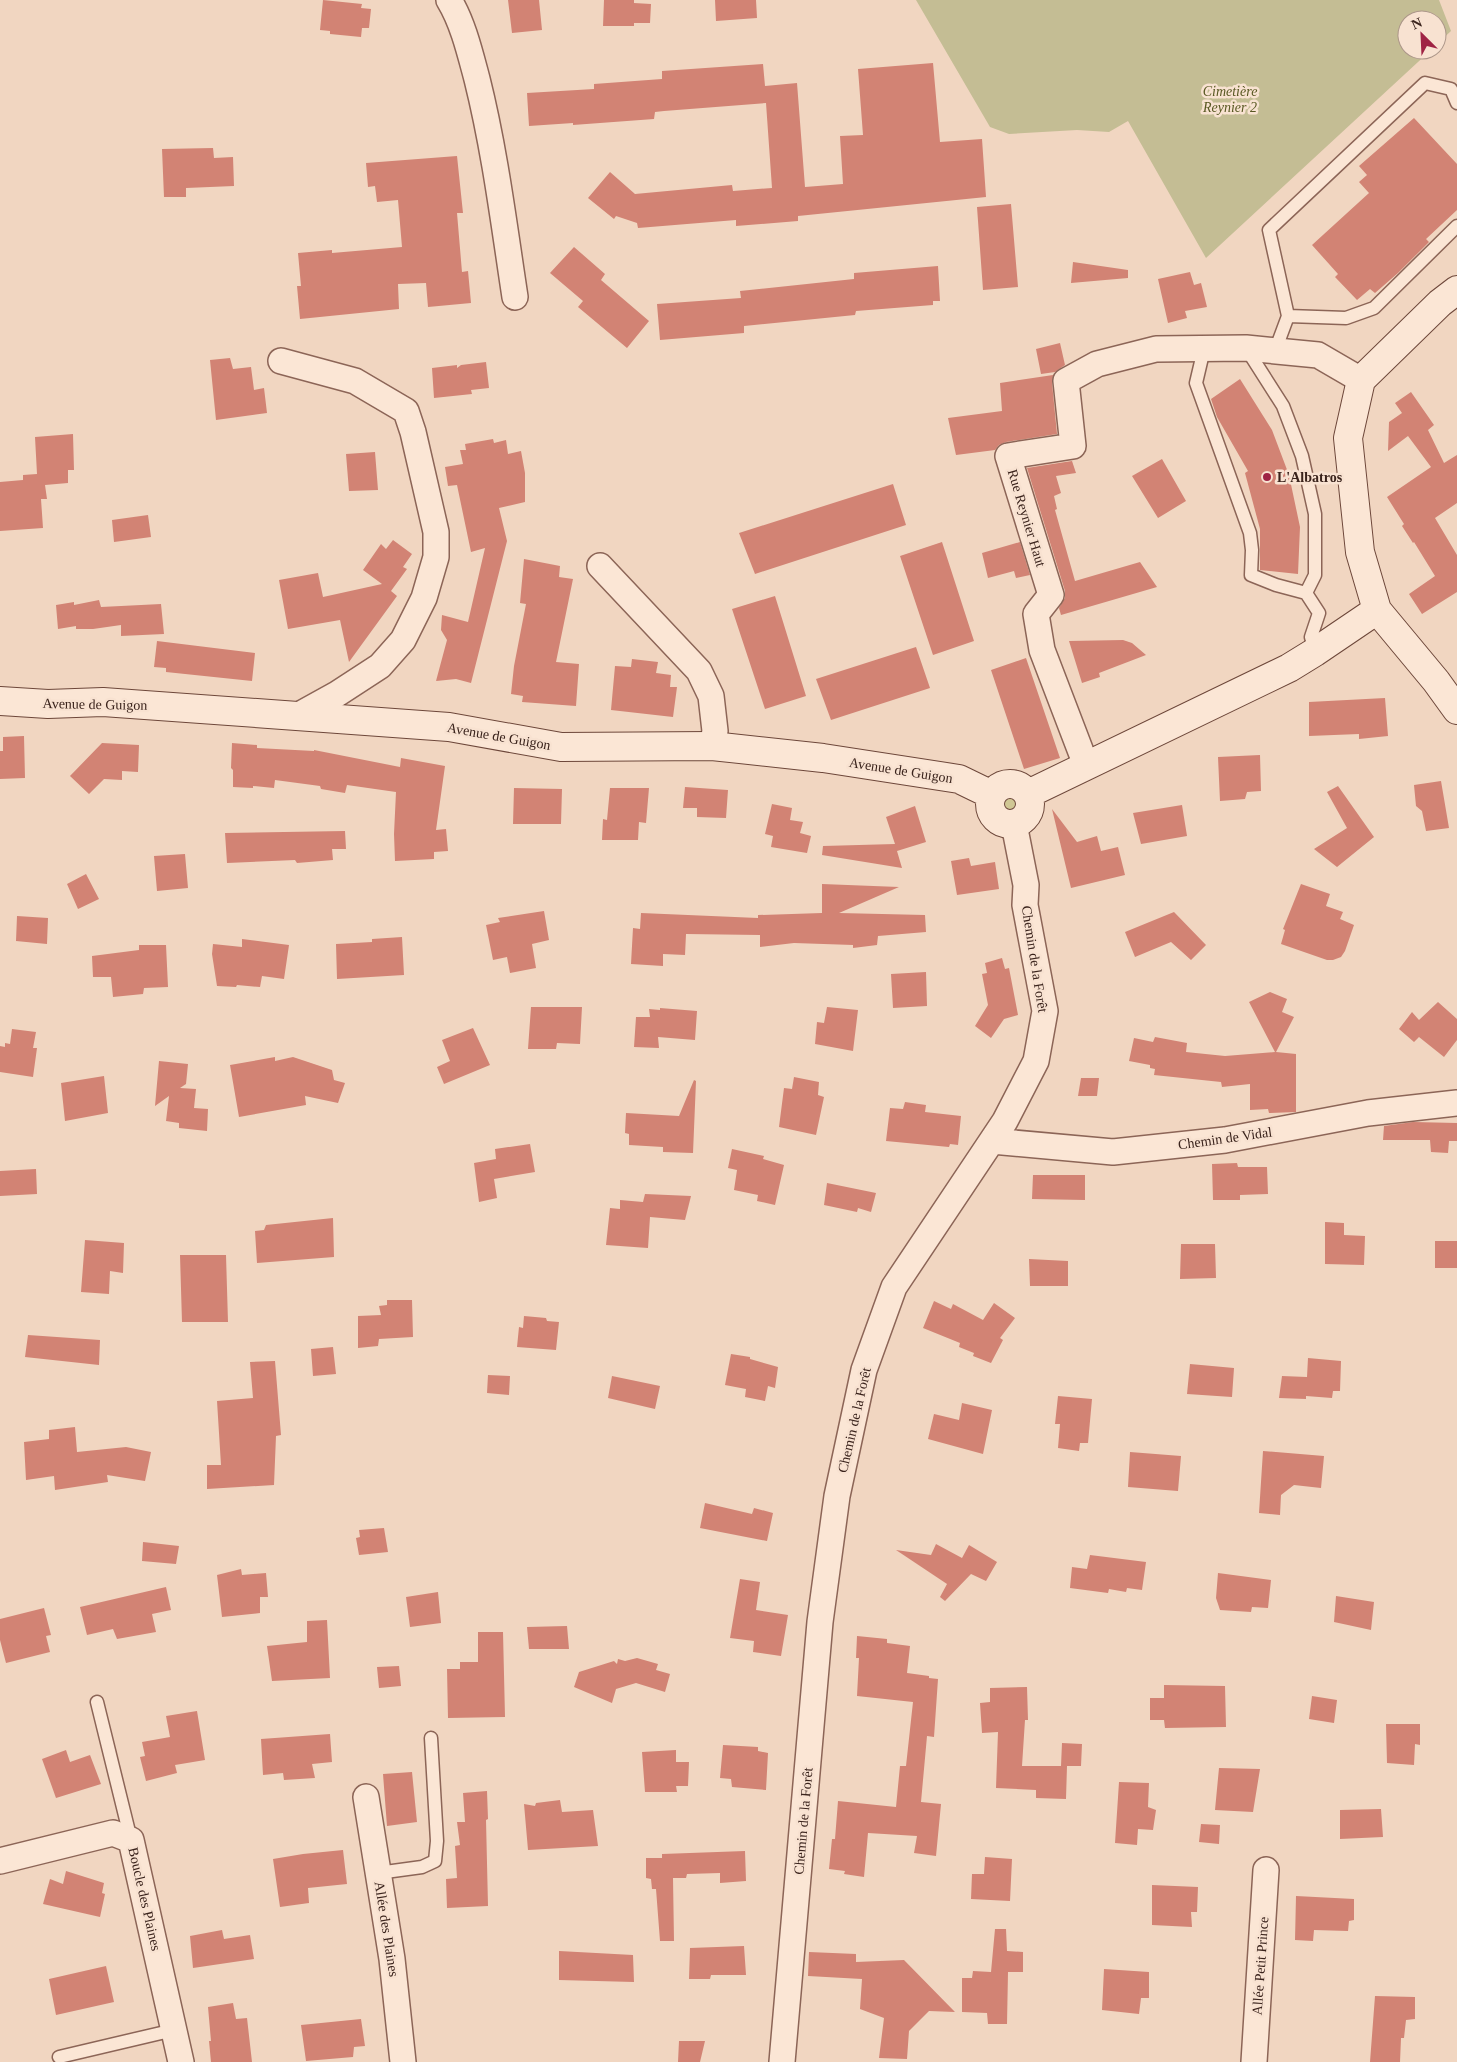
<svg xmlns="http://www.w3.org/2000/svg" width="1457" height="2062" font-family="'Times New Roman',serif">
<rect width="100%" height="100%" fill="#f1d6c1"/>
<path fill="#d0c794" d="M1013,783l7,2 11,22 -2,6 -9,9c-18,1 -26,0 -30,-19l11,-17z"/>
<path fill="#c4bd94" d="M916,0h523l12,31 -14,13v-24h-30v30h24l-225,208 -78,-137 -19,11 -32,-2 -68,4 -19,-7z"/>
<path fill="#d28374" d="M323,0l39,4 -1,4 10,1 -2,19h-7l-1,9 -31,-3v-3l-10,-1z
M508,0h31l3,30 -30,3z
M604,0h30v3l17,1 -1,19h-16v3h-31z
M715,0h41l1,18 -41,3z
M933,63l7,79 42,-3 4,58 -188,19v5l-62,5v-6l-98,8 -1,-5 -21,-7 -2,3 -26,-21 22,-26 25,22 97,-9 1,6 39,-3 -6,-85 -102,8 -9,1 -1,7 -81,6v-2l-44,3 -2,-33 67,-4v-5l68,-5v-8l101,-7 2,22 32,-3 8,104 38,-3 -3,-48 23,-1 -5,-66z
M1414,118l43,46v46l-31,29 3,3 -31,31 -23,20 -5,-4 -13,11 -22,-23 3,-3 -26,-29 57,-52 -10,-11 8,-7 -8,-9z
M213,148l1,10 19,-1 1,29 -48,2v9h-22l-2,-48z
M457,156l6,57h-6l5,59 6,-1 3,32 -43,4 -2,-24 -28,1 1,25 -99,10 -3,-33h4l-3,-33 34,-3v3l70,-6 -4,-47 -21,2 -2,-16 -7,1 -2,-24z
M1011,204l7,83 -35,3 -6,-83z
M574,247l31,27 -4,6 48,41 -22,27 -49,-41 5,-6 -33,-28z
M1073,262l55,8v8l-57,5z
M938,266l2,35h-7v4l-77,6 -1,4 -111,11v7l-84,7 -3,-36 84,-6 -1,-7 114,-12v-6z
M1190,272l4,13 7,-2 6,24 -22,4 2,7 -19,5 -10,-44z
M1060,343l5,22 -10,7 -14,2 -5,-25z
M230,358l3,11 18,-2 3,23 10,-2 3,25 -51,7 -6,-60z
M486,362l3,26 -18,2 1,4 -38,4 -2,-30 25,-3v3l4,-3z
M1053,375l-1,8 5,51 -51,8 -7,3 -4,5 -39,5 -8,-37 54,-7 -2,-28z
M1240,379l32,51 17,45 11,52 -2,47 -38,-4v-41l-15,-56 3,-2 -31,-54 -6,-18z
M1411,392l23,33 -6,5 16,33 13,-8v48l-22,15 22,37v37l-35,22 -13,-20 26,-18 -21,-34 -1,1 -11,-17 2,-2 -17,-27 44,-30 -23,-31 -20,15 1,-29 13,-9 -7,-10z
M73,434l1,36h-6v13l-23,2 2,14h-6l2,29 -43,3v-49l23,-2v-5l14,-1 -2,-37z
M493,439l1,4 12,-3 2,14 13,-3 4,22v29l-26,6 8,33 -36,142 -15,-4 -20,2 11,-41 -6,-10 1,-15 26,7 17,-74 -14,4 -14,-67 -9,1 -3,-19 18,-3 -3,-14h6l-1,-6z
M375,452l3,38 -29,1 -3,-37z
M1162,459l24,42 -28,17 -26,-42z
M1072,461l4,12 -20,3 5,17 -7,3 3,13 -2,1 20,71 65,-19 17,25 -96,28 -2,-7 6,-10v-7l-38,-123z
M893,484l13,41 -151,49 -16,-41z
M148,515l3,22 -37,5 -2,-22z
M393,540l19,14 -9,13 4,2 -16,22 6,5 -48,66 -9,-42 -52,9 -9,-49 39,-7 5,24 59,-13 -19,-14 18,-26 5,5z
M942,542l32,99 -41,14 -33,-99z
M1020,542l10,33 -14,3 -2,-7 -26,7 -6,-25z
M524,559l36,7 -1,11 14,2 -17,83 23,2 -3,42 -54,-4 1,-6 -12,-2 3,-28 12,-62 -6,-1z
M775,596l31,100 -41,13 -33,-100z
M99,600l2,7 60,-3 3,30 -43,2v-11l-28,4h-17v-3l-18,3 -2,-24 18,-3v3z
M1123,640l9,3 14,12 -47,18 1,4 -18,6 -13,-42z
M157,641l98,12 -3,28 -86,-9v-4l-12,-1z
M916,647l14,41 -99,32 -15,-41z
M1026,658l34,100 -36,11 -33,-99z
M632,659l26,3 -2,11 15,2 -1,12h7l-4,30 -62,-7 4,-44 16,1z
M1385,698l3,38 -29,3v-5l-50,2v-34z
M24,736l1,42 -25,1v-28h3v-14z
M102,743l37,2 -1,27 -16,-1v9l-18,-1 -15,15 -19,-18z
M232,743l25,2v3l57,3v-1l86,17 1,-9 44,8 -9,64 10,-1 2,22 -14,1v7l-39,2 -1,-27 2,-42 -49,-7 -2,8 -24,-4 -1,-3 -45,-6 -1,8 -21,-2v2l-20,-1v-17l-2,-2z
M1260,755l1,36 -14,1 -2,7 -25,2 -2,-44z
M1441,781l8,47 -23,3 -4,-20 -6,-5 -2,-21z
M1338,786l36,51 -37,30 -23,-18 33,-21 -20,-36z
M685,787l43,3 -2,28 -29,-1v-9h-14z
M514,788l48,1 -1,35h-48z
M610,788h39l-3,35 -7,-1 -1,18h-36l1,-21 4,1z
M772,804l20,4 -2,12 13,2 -3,11 11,3 -4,17 -36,-6 2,-11 -8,-2z
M1182,805l5,31 -46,8 -8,-31z
M915,806l11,36 -29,9 5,17 -80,-13 1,-9 72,-2 -9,-27z
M1052,809l25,33 20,-6 4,15 17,-4 7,28 -54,13z
M345,831l1,18h-14l1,11 -36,3 -2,-3 -68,3 -2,-30z
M185,854l3,34 -31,3 -3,-35z
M969,858l2,8 24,-4 4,27 -42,6 -6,-34z
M86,874l13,25 -21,10 -11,-25z
M822,884l77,3 -60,26 86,2 1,17 -48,4 -1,9 -24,3v-3l-59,-2 -34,4v-12l-74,-1 -1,21 -22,-1v12l-32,-2 2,-36 7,1 1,-16 117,5v-3l64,-2z
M1301,884l29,10 -4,12 17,6 -3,7 14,6 -9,26 -4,6 -8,3h-6l-46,-16 4,-14 -2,-1z
M544,911l5,29 -17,4 4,24 -26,5 -3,-16 -14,3 -7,-35 14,-3 -2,-4z
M1174,912l32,33 -15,15 -20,-18 -36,15 -10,-25z
M17,916l31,2 -1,26 -31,-3z
M402,937l2,38 -67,4 -1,-35 36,-2v-3z
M242,939l47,6 -5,34 -22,-3 -2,11 -23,-2 -1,2 -19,-1 -5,-32 1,-10 29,3z
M139,945h27l2,42 -24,1 -1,6 -30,3 -2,-20h-18l-1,-21 47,-6z
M1002,958l3,11 4,-1 9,47 -14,4 -13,19 -16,-12 13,-21 -6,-31 5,-1 -2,-10z
M926,972l1,34 -34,2 -2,-34z
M1270,992l17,7 -5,13 12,5 -18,35 20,2v58l-27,1 -1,-4 -18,1v-26l-28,3 -1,-5 -67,-7 1,-6 -5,-1v-3l-21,-4 5,-23 19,4 2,-5 32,6 -1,9 39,4 50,-4 -26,-50z
M1438,1002l19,17v21l-13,17 -25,-20 -5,5 -15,-13 13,-17 7,8z
M531,1007h51l-2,37 -23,-1 -1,6h-28z
M827,1007l31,3 -5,41 -38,-7 2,-22 7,1z
M660,1008l37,3 -2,29 -37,-3 1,11 -25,-1 2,-30h14l-1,-8 11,1z
M473,1028l17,37 -46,19 -7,-17 13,-6 -8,-21z
M12,1029l24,3 -3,16h4l-4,29 -33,-5v-26l5,1v-4l5,1z
M275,1057v4l18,-4 39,13 2,10 11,3 -7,20 -33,-7 1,9 -67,12 -9,-52z
M159,1061l29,3 -2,20 -6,4 16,1 -2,19 14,1 -1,22 -28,-3v-5l-13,-2 3,-25 -14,10z
M104,1076l4,37 -43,8 -4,-38z
M794,1077l25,5 -1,13 6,2 -8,38 -37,-8 5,-39 8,1z
M1081,1078h18l-2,18h-19z
M694,1080l2,1 -3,72 -30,-1v-5l-34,-2v-11l-4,-1 1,-20 53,3z
M905,1102l21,3 -1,7 36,4 -3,29 -8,-1 -1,3 -63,-6 4,-33 13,1z
M1413,1122l44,1v18h-8l-1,12 -17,-1 -1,-12h-47l1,-14z
M530,1144l5,28 -41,7 3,19 -18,4 -5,-39 22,-4 -1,-10z
M732,1149l32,7 -1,3 21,6 -9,40 -18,-4 1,-6 -24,-5 3,-20 -9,-2z
M1237,1163l1,4h29l1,27 -28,1v5h-27l-1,-36z
M36,1169l1,25 -37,2v-25z
M1033,1175h52v25l-53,-1z
M827,1183l49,10 -5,19 -13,-4 -1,4 -33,-7z
M645,1194l46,2 -6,24 -35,-3 -2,31 -42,-3 4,-37 10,1v-9l23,2z
M333,1218l1,39 -77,6 -2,-32 9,-1 2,-5z
M1325,1222l19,1v12l21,1 -1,29 -39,-1z
M85,1240l39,3 -1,30 -13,-2 -1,23 -28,-2z
M1435,1241h22v27h-22z
M1181,1244h34l1,34 -36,1z
M180,1255h46l2,67h-46z
M1029,1259l39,2v25h-38z
M387,1300h25l1,37 -34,2 -1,7 -20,2v-32l23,-1 -2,-9 8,-1z
M934,1301l17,8 2,-5 30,16 11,-17 21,15 -15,20 3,2 -12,23 -18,-7 1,-3 -15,-6 1,-4 -37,-15z
M524,1316l22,2 1,3 12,1 -3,28 -39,-3 2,-20 4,1z
M28,1335l72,5 -1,25 -74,-8z
M333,1347l3,27 -23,2 -2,-27z
M731,1354l19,3v2l28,8 -3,21 -7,-2 -3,15 -20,-4 1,-8 -21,-4z
M1308,1358l33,3 -1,30h-7l-1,7 -26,-2v3l-27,-1 3,-22 25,1z
M275,1361l6,74 -5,1 -2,49 -67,4v-24h14l-4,-64 36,-3 -3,-36z
M1190,1364l44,4 -2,29 -45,-3z
M488,1375l22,1 -1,19 -22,-2z
M612,1376l48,10 -5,23 -47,-11z
M1058,1396l34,3 -4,44h-8l-1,8 -21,-3 2,-24h-5z
M962,1403l30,7 -9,44 -55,-15 6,-25 25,6z
M75,1427l2,25 49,-5 25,5 -6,29 -38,-6 1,7 -53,8 -1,-14 -28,4 -2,-38 25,-3v-9z
M1263,1451l61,5 -3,32 -27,-3 -13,10 -1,20 -21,-2z
M1130,1452l51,4 -3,35 -50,-4z
M705,1503l47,11 2,-6 19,5 -6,28 -67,-13z
M384,1528l4,24 -29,3 -3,-17 4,-1 -1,-7z
M143,1542l36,4 -3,18 -34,-3z
M936,1544l26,14 7,-13 28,17 -11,19 -15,-7 -26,27 -5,-4 7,-13 -51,-34 35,5z
M1090,1555l56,7 -4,28 -15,-2 -1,4 -17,-3 -1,4 -38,-5 2,-21 15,2z
M241,1569l1,6 24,-2 2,24h-8v16l-38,4 -5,-42z
M1218,1573l53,7 -3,28 -16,-1 -1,5 -31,-2 -4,-12z
M740,1579l20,3 -4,28 32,5 -7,41 -28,-4 1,-11 -24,-3z
M166,1587l5,23 -19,4 4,18 -39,7 -4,-10 -26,6 -7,-28z
M438,1592l3,31 -31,4 -4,-30z
M1336,1596l38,6 -3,28 -37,-8z
M44,1608l7,27 -5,1 4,16 -44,11 -6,-23v-21z
M327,1620l3,58 -58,3 -5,-35 40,-4v-21z
M567,1626l2,23h-40l-2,-22z
M478,1632h25l2,85 -57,1 -1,-49h13v-7h18z
M857,1636l30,3v4l23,3 -3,27 22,3v2l9,1 -4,58 -7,-1 -6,66 20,2 -5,52 -22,-3 3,-17 -49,-3 -4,44 -20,-3 1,-3 -16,-2 3,-30h3l3,-38 58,6 4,-41h6l7,-64 -56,-6 2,-38h-3z
M637,1658l21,6 -2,6 14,4 -5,18 -29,-9 -20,6 -4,14 -38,-16 5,-15 35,-11 3,3 1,-5 7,2z
M399,1666l2,20 -22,2 -2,-21z
M1164,1685l61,1 1,41 -61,1 -1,-8h-14v-22h14z
M1027,1687l1,33h-3l-3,46h45l-1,33 -30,-1v-8l-40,-2 2,-56 -16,1 -2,-30 10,-1v-14z
M1312,1696l25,4 -3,23 -25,-4z
M197,1711l8,49 -30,5 2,8 -31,8 -6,-24 5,-1 -3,-14 28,-5 -4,-21z
M1386,1724h34v21l-5,-1 -1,21 -27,-2z
M330,1734l2,28 -20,2 3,14 -31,2 -1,-7 -20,2 -2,-36z
M1062,1743l20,1 -1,22h-20z
M723,1745l35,2v4l10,2 -2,37 -34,-3 -1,-8 -11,-1z
M66,1750l4,12 20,-7 11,29 -45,14 -14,-39z
M676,1750v12h13l-1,24h-12l1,6h-32l-3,-40z
M1219,1768l41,1 -7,43 -38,-2z
M412,1772l5,50 -30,4 -4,-52z
M1119,1782l30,1 -1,24 8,3 -3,20 -15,-1 -1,16 -22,-2z
M487,1791l1,28 -2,1 2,86 -41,2 -1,-29 11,-1 -2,-32 5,-1 -3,-23h8l-2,-29z
M560,1800l2,12 31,-2 5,36 -70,4 -4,-46 11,2 1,-3z
M1381,1809l2,28 -43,2v-29z
M1201,1824l19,1 -1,19 -20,-2z
M343,1850l4,34 -39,4 1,15 -29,4 -7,-48 30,-5z
M745,1851l1,30 -26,2v-10l-33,1 -1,4h-13l1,63h-14l-4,-52h-4l-1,-10 -5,-1v-20h16v-4z
M985,1857l27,2 -2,42 -39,-2 1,-25h12z
M66,1871l38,12 -2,10 3,1 -5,23 -57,-13 7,-25 13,5z
M1152,1885l46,2 -1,25h-6l1,15 -40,-2z
M1296,1896l58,3v21l-5,1 -1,10 -34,-1 -1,11 -18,-1z
M995,1929h11l1,22 16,1v20h-15l-1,52h-19l-1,-11 -25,-1v-34h10l1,-7 18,1z
M222,1930l2,9 26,-4 4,24 -61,9 -3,-32z
M744,1946l2,29h-35l-1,4h-21l1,-31z
M559,1951l74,4 1,27 -75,-2z
M809,1952l47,2v8l48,-2 51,52 -26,-1 -20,20 -2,28 -28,-1 5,-40 -24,-9 2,-30 -54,-3z
M106,1966l8,36 -58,13 -7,-36z
M1104,1969l45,3v26h-8l-2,16 -37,-4z
M1375,1996l40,1v22l-9,1 -2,18h-3l-1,24h-30z
M233,2003l3,16 11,-1 5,44h-41l-2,-21h2l-3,-34z
M361,2019l4,27 -11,1 -1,10 -47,4 -5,-36z
M679,2041h26l-5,21h-22z"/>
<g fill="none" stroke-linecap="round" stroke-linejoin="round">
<g stroke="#8c6557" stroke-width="15">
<path id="lane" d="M1288,316l58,2 28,-10 83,-82
M1246,348l37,58 19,50 13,58v61l-9,18
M1204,349l-8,34 54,150 2,17 -1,25 25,10 30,8 13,20 -8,24 4,15
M1275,351l13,-35 -19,-86 156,-147 26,6 6,14
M97,1702l34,138
M378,1873l44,-6 13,-6 2,-20 -6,-103
M59,2057l115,-27"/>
</g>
<g stroke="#8c6557" stroke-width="28">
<path id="street" d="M449,0c14,23 21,53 28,79 18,72 27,146 38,218
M281,361l74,20 51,30 7,21 23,100v25l-12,41 -21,42 -23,26 -43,28 -38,21
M600,566l99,105 12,25 4,35 -3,15
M1086,765l-44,-115 -6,-36 15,-19 -43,-139 65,-10 -7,-65 31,-17 59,-15 90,-1 72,7 43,25
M992,1141l121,11 112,-12 143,-27 89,-10
M366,1797l26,162 11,103
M0,1861l113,-28 18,7 50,222
M782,2062l38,-440 17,-126 27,-126 30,-83 111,-166 31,-60 9,-50 -20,-106 1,-20 -12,-61
M1254,2062l12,-192"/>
</g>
<g stroke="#6d473a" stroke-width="30">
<path id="secondary" d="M1457,290l-17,13 -79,77 -13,58 12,114 17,58 59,71 21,29
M0,701l48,3 55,-2 346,25 112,20 151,-1 111,12 136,21 33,16
M990 804a20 20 0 1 1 40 0a20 20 0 1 1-40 0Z
M1028,794l261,-126 26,-16 62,-42"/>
</g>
<use href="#lane" stroke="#fbe6d5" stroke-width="12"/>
<use href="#street" stroke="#fbe6d5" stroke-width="25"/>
<use href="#secondary" stroke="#fbe6d5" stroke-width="28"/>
</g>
<circle fill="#9f2344" stroke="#f8e2d1" stroke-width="2" cx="1267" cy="477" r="5"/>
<g text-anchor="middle" stroke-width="5" stroke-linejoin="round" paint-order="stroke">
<g font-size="14" font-style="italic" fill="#585822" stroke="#f8e2d1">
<text x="1230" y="96">Cimetière<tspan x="1230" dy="16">Reynier 2</tspan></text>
</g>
<g font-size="14" font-weight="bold" fill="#3a231c" stroke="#f8e2d1" text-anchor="start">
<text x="1277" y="482">L'Albatros</text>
</g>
<g font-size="14" fill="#3a231c" stroke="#f8e2d1">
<text transform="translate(1027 518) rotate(73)" y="5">Rue Reynier Haut</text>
<text transform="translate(95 704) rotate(1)" y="5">Avenue de Guigon</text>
<text transform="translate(499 736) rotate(10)" y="5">Avenue de Guigon</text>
<text transform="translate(901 770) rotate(9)" y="5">Avenue de Guigon</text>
<text transform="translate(1035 959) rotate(81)" y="5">Chemin de la Forêt</text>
<text transform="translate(1225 1138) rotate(-8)" y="5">Chemin de Vidal</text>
<text transform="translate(854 1420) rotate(-77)" y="5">Chemin de la Forêt</text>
<text transform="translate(803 1821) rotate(-85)" y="5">Chemin de la Forêt</text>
<text transform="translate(145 1899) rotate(77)" y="5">Boucle des Plaines</text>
<text transform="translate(387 1929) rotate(81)" y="5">Allée des Plaines</text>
<text transform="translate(1260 1966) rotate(-86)" y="5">Allée Petit Prince</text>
</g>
</g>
<g transform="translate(1422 35) rotate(336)"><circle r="24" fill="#f8e2d1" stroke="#ac9689"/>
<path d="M0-4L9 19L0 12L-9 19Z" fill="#9f2344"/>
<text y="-8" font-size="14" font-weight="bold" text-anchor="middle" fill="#3a231c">N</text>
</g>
</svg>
